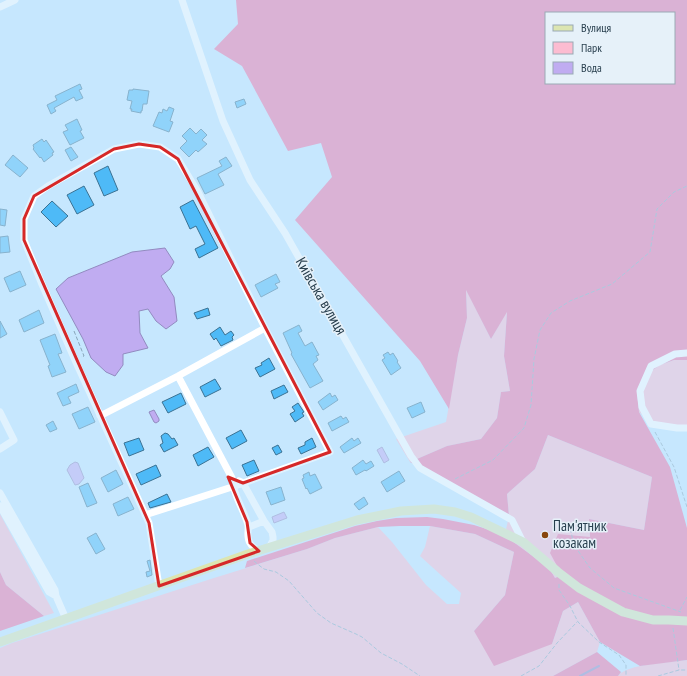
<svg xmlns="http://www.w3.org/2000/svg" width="687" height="676" font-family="'PT Sans Narrow',sans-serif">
<rect width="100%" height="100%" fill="#c6e7fe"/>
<path fill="#fcbcd1" d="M466,289l25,50 16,-28 -3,45 6,35 -9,1 -4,26 -16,21 -34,7 -37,16 -14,-23 50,-17 12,-67 9,-37z
M674,360h13v68l-35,-5 -13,-11 -2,-21 10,-17 13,-9z
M548,435l104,42 -8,53 -55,-11 1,18 -27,38 -8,3 -6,-10 -37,-27 -7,-7 4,-18 -2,-22 28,-25z
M0,514l7,13 47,86 -10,3 -38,-31 -6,-13z
M430,526l45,8 39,18 -9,43 -31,36 78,13 11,-33 15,-9 22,40 -3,10 -44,24h-553v-28l12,-5 202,-65 93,-29 28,-11 43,-11 14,15 34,43 21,19h12l2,-11 -19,-17 -22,-20 5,-9z
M687,660v16h-69c8,-12 54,-14 69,-16z"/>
<path fill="#f172a4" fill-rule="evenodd" d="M236,0h451v360h-13l-14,5 -13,9 -10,17 2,21 31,55 17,61v132l-47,6 -40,-24 -22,-40 -15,9 -11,33 -58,22 -20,-35 31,-36 9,-43 -39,-18 -45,-8h-30l-22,1 -43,11 -28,11 -62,19 2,-7 108,-35 22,-5 19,-3 31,-1 16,2 31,6 19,6 19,10 37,27 6,10 7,-3 -12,-22 8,-19 32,3 -1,-18 55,11 8,-53 -104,-42 -13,34 -28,25 2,22 -99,-54 37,-16 34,-7 16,-21 4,-26 9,-1 -6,-35 3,-44 -16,27 -25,-49 1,28 -9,37 -9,54 -29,-48 -125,-141 37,-43 -11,-34 -33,8 -46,-85 -28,-17 24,-25zM546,13h128v70h-128z
M0,572l6,13 38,31 -44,15z
M597,652l24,20 -3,4h-65z"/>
<path fill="#c0acf1" stroke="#928bc0" d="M165,248l9,14 -4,7 -9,7 13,21 3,24 -11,8 -10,-8 -8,-12 -9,2 1,22 8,15 -25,6v11l-8,11 -9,-4 -15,-14 -8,-19 -27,-50 12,-11 64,-26z
M154,410l5,9v2l-3,2 -2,-1 -5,-10z
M382,447l7,13 -5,3 -7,-13z
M75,462l3,1 6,15 -5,6 -4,1 -8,-15 3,-5z
M284,512l3,6 -13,5 -2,-6z"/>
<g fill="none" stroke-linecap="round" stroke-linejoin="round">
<path stroke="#928bc0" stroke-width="2" d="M580,676l19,-10"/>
</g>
<path fill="#4ebaf7" stroke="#3b7293" d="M80,84l2,5 -3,1 4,8 -7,3 -2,-4 -20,11 2,3 -5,3 -4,-9 10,-5 -2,-4z
M133,89l16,2 -2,13h-4l-1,7h-1v2l-10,-2 1,-2h-2l2,-8 -5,-1 2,-10h4z
M244,99l2,5 -9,4 -2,-6z
M169,107l5,2 -4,12 3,1 -4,10 -16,-6 6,-14 3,1 1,-4 4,2z
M77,119l5,11 -2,1 4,7 -14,7 -7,-13 5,-2 -3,-5z
M190,128l6,6 5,-5 6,6 -5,5 5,4 -9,8 -2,-2 -7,7 -9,-9 7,-7 -5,-5z
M42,139l2,3 2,-2 8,12 -2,1 1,2 -9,7 -3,-5 -1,1 -7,-9 1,-1 -1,-3z
M71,147l7,10 -7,4 -6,-11z
M13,155l15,13 -8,9 -15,-12z
M226,157l6,9 -14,8 6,11 -19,9 -8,-16 25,-12 -3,-5z
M108,166l10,24 -14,6 -10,-23z
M84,186l10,19 -17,9 -10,-19z
M193,200l25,48 -19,10 -4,-9 10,-5 -9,-18 -6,3 -10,-22z
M52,201l16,15 -12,11 -15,-15z
M0,209l7,1 -2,16 -5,-1z
M8,236l2,16 -10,1v-16z
M20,271l6,14 -16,7 -6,-14z
M276,274l4,8 -5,2 3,4 -17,9 -6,-12z
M208,308l2,7 -13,4 -3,-6z
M39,310l5,13 -20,9 -5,-12z
M0,321l7,13 -7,4z
M299,325l3,6 -4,2 7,13 7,-4 7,13 -3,1 2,4 -5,4 10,17 -13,7 -19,-34 1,-1 -9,-20z
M220,327l5,8 6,-4 3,4 -2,2 1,3 -12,6 -5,-8 -2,2 -4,-6z
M55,334l7,19 -4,1 8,18 -14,5 -4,-11 2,-1 -10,-25z
M388,352l2,3 3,-2 5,8 -1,1 4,6 -10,7 -9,-15 3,-2 -2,-3z
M269,358l6,11 -15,8 -5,-9 7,-3 -1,-2z
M215,379l6,10 -16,8 -5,-10z
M76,384l3,8 -11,5 3,6 -8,3 -6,-13z
M284,385l4,7 -14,7 -3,-8z
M181,393l5,11 -18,9 -6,-11z
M330,393l2,4 3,-2 3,5 -15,10 -5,-8z
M421,402l4,10 -13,6 -5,-10z
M298,403l6,9 -2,1 2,3 -9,6 -5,-8 5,-3 -3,-4z
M88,407l7,15 -16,7 -7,-15z
M341,416l2,3 3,-2 3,5 -17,9 -4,-8z
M53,421l4,8 -7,3 -4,-7z
M241,430l6,11 -15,8 -6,-11z
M165,433l3,1 4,5 2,-1 4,7 -14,7 -4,-7 3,-2 -2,-7z
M139,438l5,12 -15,6 -5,-13z
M312,438l4,9 -15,7 -3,-6 7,-3v-3z
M352,438l2,3 4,-3 3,5 -17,10 -4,-6z
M278,445l4,7 -6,3 -4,-7z
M208,447l6,10 -16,9 -5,-11z
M254,460l5,11 -12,5 -5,-11z
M363,460l3,4 5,-3 3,5 -8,5 -1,-1 -9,5 -4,-7z
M156,465l5,11 -20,9 -5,-11z
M116,470l7,14 -15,8 -7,-14z
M399,471l6,10 -18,11 -6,-10z
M309,472l1,4 5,-2 7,14 -12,6 -3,-6 -1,1 -4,-10 2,-1 -1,-3z
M88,483l9,20 -10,4 -8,-20z
M281,487l4,13 -14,5 -5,-13z
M167,494l4,8 -21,6 -2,-5z
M128,497l6,12 -16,7 -5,-12z
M364,497l4,7 -9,6 -5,-6z
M96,533l9,16 -9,5 -9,-16z
M150,560l2,15 -5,2 -1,-5 4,-1 -3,-10z"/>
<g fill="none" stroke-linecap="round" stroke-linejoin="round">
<path stroke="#89a6ba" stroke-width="1" stroke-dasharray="4 2" stroke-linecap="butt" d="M74,331l10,25 -3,1
M655,432l19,35 13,40
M455,479l38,-19 31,-32 7,-23 3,-46 6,-29 11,-17 19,-12 42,-17 38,-32 7,-43 17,-17 13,-6
M569,523l5,22 16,23 24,20 67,24
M254,561l6,5 4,3 12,3 13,9 28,32 14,10 25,11 6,3 19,16 21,11 18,12
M559,584v6l11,16 8,16 21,20 20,13 7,10v11
M680,610l7,-13
M673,628l6,42
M521,676l18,-10 18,-23 20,-21
M658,676l21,-6h8"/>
<path stroke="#fff" stroke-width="7" d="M182,0l41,121 27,59 35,53 126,223 9,12 92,52 11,22
M0,7l15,-7
M687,353l-12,1 -24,12 -11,25 2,16 9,17 26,4h10
M178,376l54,102c1,18 12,31 16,47 1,6 -2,12 2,18 2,4 6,6 9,8
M0,412l14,28 -14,9
M100,416l78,-40 87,-48
M239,481l4,2 21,38 8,11 1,5v3l-4,8
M0,493l55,97 1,6 10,23
M0,506l49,86 7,4
M145,515l87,-28 98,-35 -65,-124 -67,-136 -20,-33 -18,-12 -21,-3 -25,5 -25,14 -41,23 -14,10 -10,23v21l17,42 34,78 74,163 10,63
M249,527l15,-6"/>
<path stroke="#dce5b1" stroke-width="9" d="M0,642l248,-88 109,-34 44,-9 33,-2 21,3 16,5 52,25 35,30 21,16 44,24 30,8h16l18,1"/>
</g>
<path d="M0 0H687V676H0ZM139,144l21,3 18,12 152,293 -87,31 -15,-6 19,45 3,21 9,8 -100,35 -10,-63 -125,-283v-21l10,-23 80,-47z" fill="#c6e7fe" fill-opacity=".55" fill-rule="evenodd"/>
<path fill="none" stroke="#d62828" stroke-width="3" stroke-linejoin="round" d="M139,144l21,3 18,12 152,293 -87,31 -15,-6 19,45 3,21 9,8 -100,35 -10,-63 -125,-283v-21l10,-23 80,-47z"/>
<circle fill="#88490d" stroke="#e6f1f9" stroke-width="1.5" cx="545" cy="535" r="4"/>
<g text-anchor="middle" stroke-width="3" stroke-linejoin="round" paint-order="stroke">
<g font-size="15" fill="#283f4e" stroke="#e6f1f9">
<text transform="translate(321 296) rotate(60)" y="5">Київська вулиця</text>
</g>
<g font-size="15" fill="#283f4e" stroke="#e6f1f9" text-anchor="start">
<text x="553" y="531">Пам'ятник<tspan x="553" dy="17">козакам</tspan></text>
</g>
</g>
<rect x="545" y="12" width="130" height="72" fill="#e6f1f9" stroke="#9aaab5"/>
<rect x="553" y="25" width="20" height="6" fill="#dce5b1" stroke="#9aaab5"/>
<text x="581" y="32" font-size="12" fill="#283f4e">Вулиця</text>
<rect x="553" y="42" width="20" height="12" fill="#fcbcd1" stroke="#9aaab5"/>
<text x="581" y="52" font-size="12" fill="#283f4e">Парк</text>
<rect x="553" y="62" width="20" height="12" fill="#c0acf1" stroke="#9aaab5"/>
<text x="581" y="72" font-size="12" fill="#283f4e">Вода</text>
</svg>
